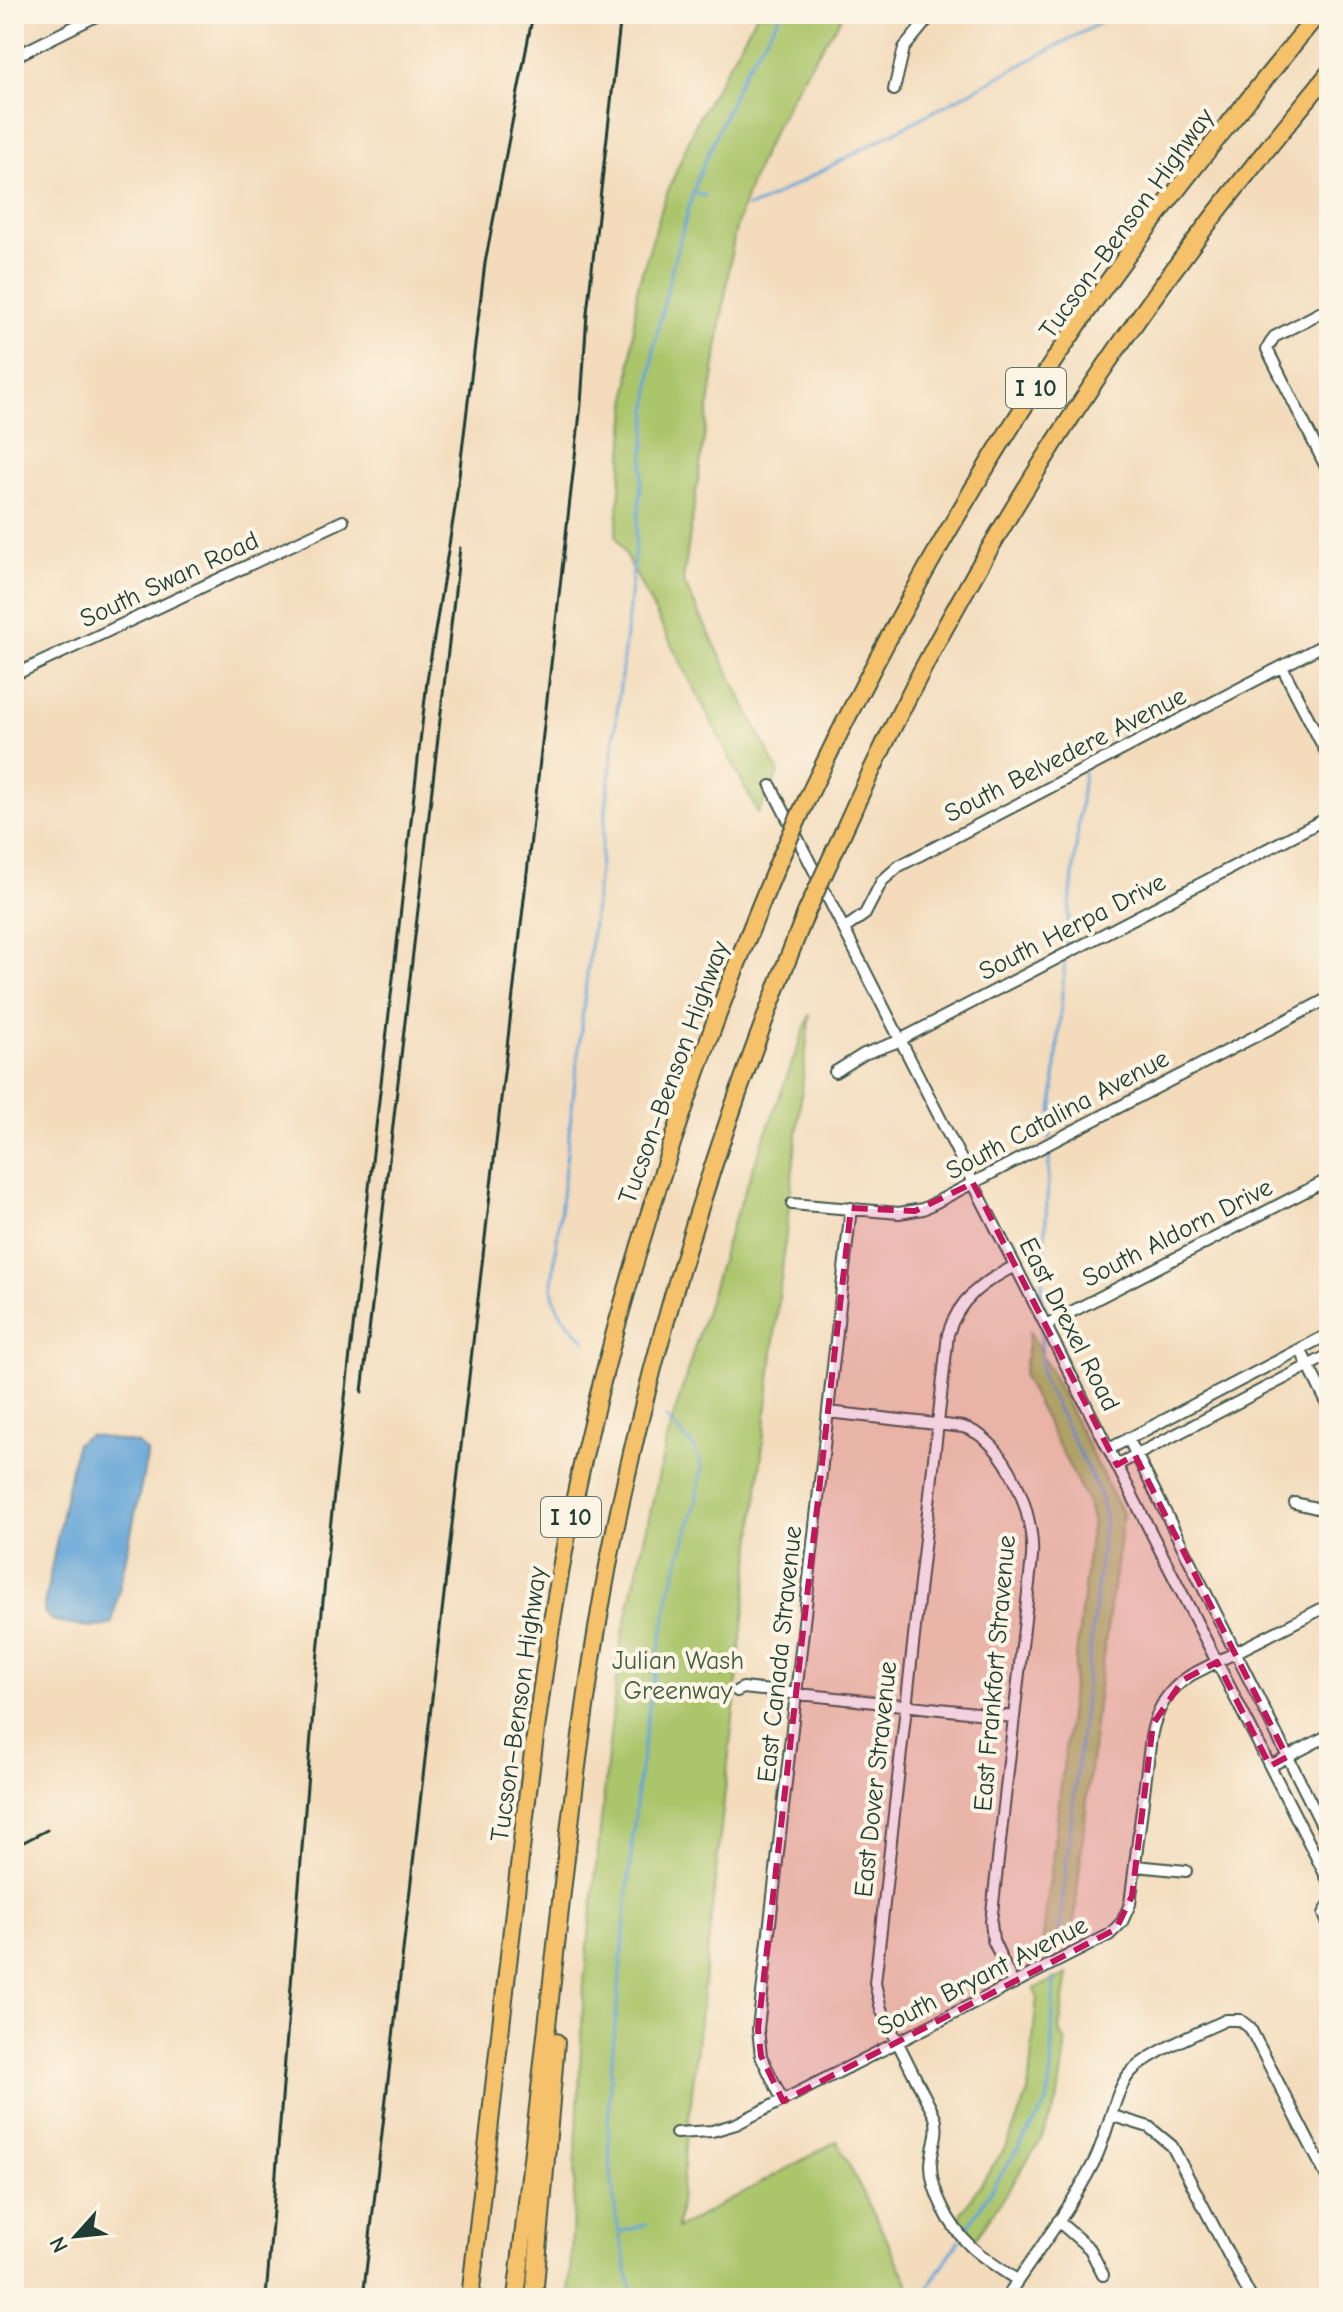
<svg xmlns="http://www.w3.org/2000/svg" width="1343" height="2312" font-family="'Comic Neue',sans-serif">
<rect width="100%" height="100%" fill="#fcf5e5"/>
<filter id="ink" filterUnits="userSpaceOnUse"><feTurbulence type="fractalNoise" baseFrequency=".0125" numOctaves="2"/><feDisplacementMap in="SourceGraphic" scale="16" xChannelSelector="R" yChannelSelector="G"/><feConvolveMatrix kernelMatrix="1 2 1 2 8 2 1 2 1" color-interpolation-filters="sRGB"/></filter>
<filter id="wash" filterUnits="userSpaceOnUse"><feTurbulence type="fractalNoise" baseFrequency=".006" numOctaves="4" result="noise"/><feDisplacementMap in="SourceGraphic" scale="32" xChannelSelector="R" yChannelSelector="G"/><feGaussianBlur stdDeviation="1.8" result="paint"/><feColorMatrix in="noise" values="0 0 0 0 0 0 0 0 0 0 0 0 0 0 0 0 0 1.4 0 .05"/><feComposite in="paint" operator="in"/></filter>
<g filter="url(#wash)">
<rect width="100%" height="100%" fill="#f3dbbb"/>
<path fill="#aac56b" stroke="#648150" stroke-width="2" d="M757,14h87c-48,68 -89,141 -110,222l-51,345 96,192 -21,40 -142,-277 21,-247 28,-91 32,-77z
M810,1014l-133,1215 160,-88 79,157h-347l15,-315 35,-332 47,-209 64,-211z
M1030,1332l93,183 -24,171 -27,254 -31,16 51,-436 -4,-17 -65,-127z
M1068,1974l-9,56 7,12 -9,61 -18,40 -64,97 -16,-24 48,-71 21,-53 9,-95 -3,-8z"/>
<path fill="#64a4d7" stroke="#427086" stroke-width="2" d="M89,1435l49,9 9,8v5l-34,162 -2,5c-10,6 -54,1 -63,-7 -4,-5 -4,-6 -4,-12l32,-162z"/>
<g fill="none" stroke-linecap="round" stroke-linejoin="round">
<path stroke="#64a4d7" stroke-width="3" d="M693,192l12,4
M748,207l13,-4 356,-189
M1065,952l19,-180
M1050,1139l15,-180
M1041,1307l9,-160
M1041,1326l1,52 57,114 6,23 -48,435
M586,1341c-18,-17 -34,-32 -34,-58l79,-694 23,-242 19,-83 23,-82 47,-109 38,-59
M619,2232l27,-7
M963,2234l84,-131 4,-35 3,-90
M633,2298l-17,-81 -5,-46 -3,-47 3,-55 27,-286 12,-82 20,-110 26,-88 6,-36 -8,-20 -28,-29
M922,2298l37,-58"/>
</g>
</g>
<g filter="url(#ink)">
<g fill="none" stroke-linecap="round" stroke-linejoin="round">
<g stroke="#3f5548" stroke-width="14">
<path id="minor" d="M14,57l86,-43
M894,90l10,-42 28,-34
M1329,308l-55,29 -7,12 62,124
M1282,667l47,91
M14,675l329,-154
M771,786l558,1096
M844,929l21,-15 17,-33 17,-15 430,-224
M835,1072l29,-18 30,-11 435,-226
M792,1204l107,9 24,-4 406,-211
M1015,1266c-32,16 -56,32 -67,68l-73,649 6,26 54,108c5,17 -4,32 -4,49 0,15 5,28 12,42 18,37 41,50 74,72
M1046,1325l283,-146
M1300,1349l29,58
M828,1412l135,15c44,12 72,88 69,130l-41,365 2,18 20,44
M1128,1438l201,401
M1109,1449l220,-115
M1117,1465l212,-110
M1295,1503l34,8
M737,1691l6,-3 271,29
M1270,1766l59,-31
M1136,1866l50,5
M1329,1905l-5,9 5,12
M783,2101l-22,-45 -3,-27 93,-821
M1113,2116l36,11 23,19 79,152
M676,2133l36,-2 24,-7 373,-189 13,-13 8,-18 21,-167c5,-27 16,-47 40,-62l138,-70
M1058,2221l32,28 13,26
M1006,2298c29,-44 63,-87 87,-134 14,-25 21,-73 37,-91 18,-20 70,-41 96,-53h14l10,8 79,153"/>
</g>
<g stroke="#3f5548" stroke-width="20">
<path id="highway" d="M808,797c81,-169 173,-332 280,-487 72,-103 151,-199 230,-296
M834,852c98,-221 224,-431 370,-623 40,-53 83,-104 125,-156
M470,2298c14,-123 28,-246 42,-369 15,-135 31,-270 57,-404 47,-229 119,-449 210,-664
M516,2298c14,-121 28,-241 41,-362 15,-133 30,-265 56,-396 43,-215 111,-423 193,-627
M534,2298l22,-256"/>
</g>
<use href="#minor" stroke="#fff" stroke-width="10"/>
<use href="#highway" stroke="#f5c16b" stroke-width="16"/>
<path stroke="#1f3d34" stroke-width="3" d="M362,1392l98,-844
M14,1847l33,-17
M266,2298l50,-625 14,-144 97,-848 28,-173 30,-245 48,-249
M363,2298l218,-1894 6,-91 34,-299"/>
<g stroke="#3f5548" stroke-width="20" stroke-linecap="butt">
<path id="highway-bridge" d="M779,861l29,-64
M806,913l28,-61"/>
</g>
<use href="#highway-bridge" stroke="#f5c16b" stroke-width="16"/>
</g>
</g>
<path fill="#c2185b" fill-opacity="0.2" stroke="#c2185b" stroke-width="6" stroke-dasharray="16 10" stroke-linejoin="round" d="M973,1183l144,282 18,-10 152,302 -17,9 -53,-104 -34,18 -30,44 -21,172 -16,33 -333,172 -22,-45 -3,-27 93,-821 64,3z"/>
<g text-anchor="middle" stroke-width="8" stroke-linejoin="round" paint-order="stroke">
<g fill="#fcf5e5" stroke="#617469" stroke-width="2">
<rect x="1006" y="368" width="60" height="40" rx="6"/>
<rect x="541" y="1497" width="60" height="40" rx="6"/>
</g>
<g font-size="24" font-weight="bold" fill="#1f3d34">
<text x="1036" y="396">I 10</text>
<text x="571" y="1525">I 10</text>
</g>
<g font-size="26" fill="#1f3d34" stroke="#fcf5e5">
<text transform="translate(1126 223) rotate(-54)" y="9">Tucson–Benson Highway</text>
<text transform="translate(169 579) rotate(-25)" y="9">South Swan Road</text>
<text transform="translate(1065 754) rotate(-27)" y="9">South Belvedere Avenue</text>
<text transform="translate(1072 926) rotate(-27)" y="9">South Herpa Drive</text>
<text transform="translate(673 1072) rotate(-70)" y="9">Tucson–Benson Highway</text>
<text transform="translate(1057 1114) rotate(-28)" y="9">South Catalina Avenue</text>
<text transform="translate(1177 1232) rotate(-27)" y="9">South Aldorn Drive</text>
<text transform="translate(1070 1324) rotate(63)" y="9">East Drexel Road</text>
<text transform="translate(779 1654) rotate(-84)" y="9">East Canada Stravenue</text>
<text transform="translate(994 1673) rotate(-85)" y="9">East Frankfort Stravenue</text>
<text transform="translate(518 1704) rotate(-82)" y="9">Tucson–Benson Highway</text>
<text transform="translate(875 1779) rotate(-84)" y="9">East Dover Stravenue</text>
<text transform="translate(982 1975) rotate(-27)" y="9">South Bryant Avenue</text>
</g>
<g font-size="26" fill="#425f42" stroke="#fcf5e5">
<text x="678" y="1669">Julian Wash<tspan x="678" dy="30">Greenway</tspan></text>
</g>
</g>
<rect width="1343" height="2312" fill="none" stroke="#fcf5e5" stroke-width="48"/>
<g transform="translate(76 2236) rotate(243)" stroke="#fcf5e5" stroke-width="6" paint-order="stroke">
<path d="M0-6L14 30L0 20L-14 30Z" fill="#1f3d34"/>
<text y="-12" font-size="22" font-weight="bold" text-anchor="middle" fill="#1f3d34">N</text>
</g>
</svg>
